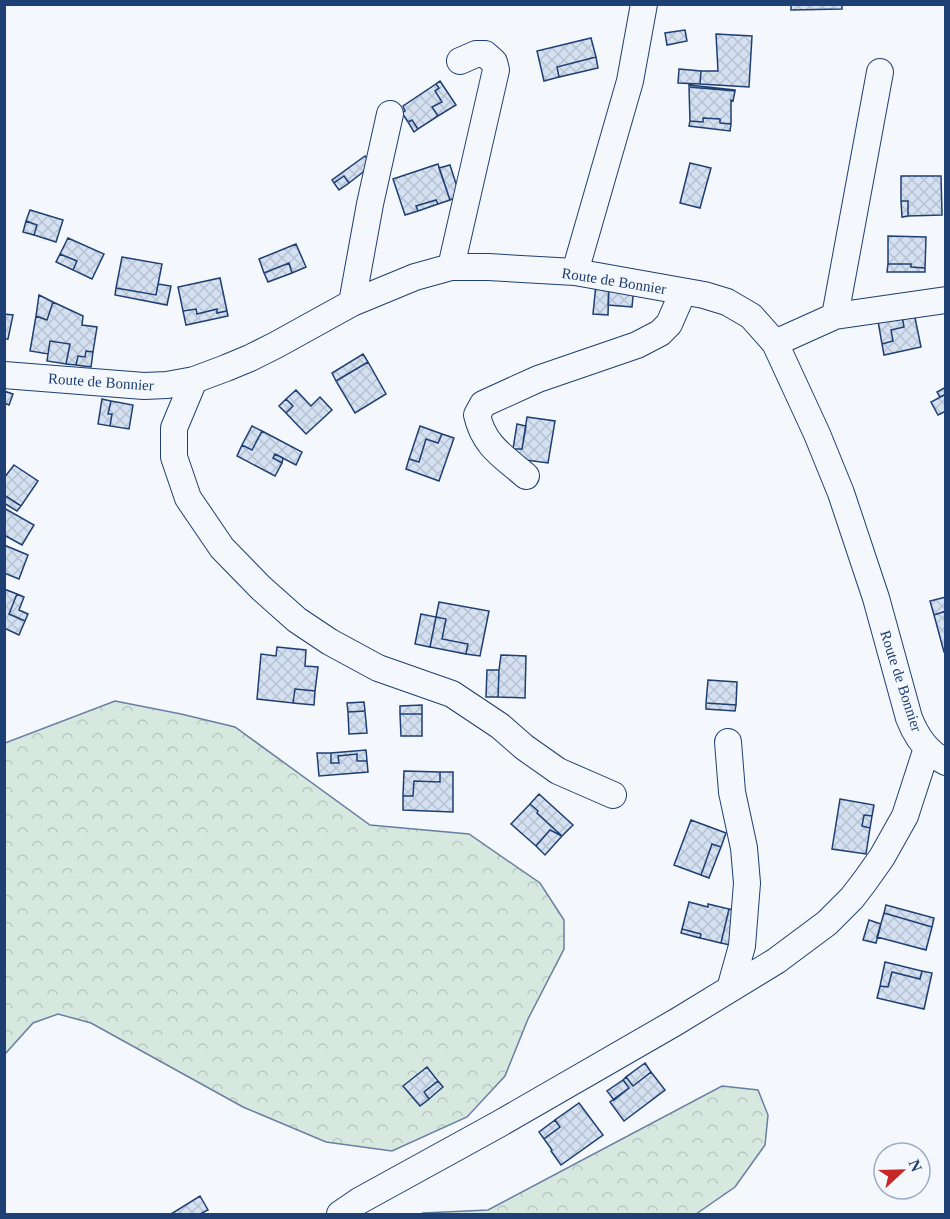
<svg xmlns="http://www.w3.org/2000/svg" width="950" height="1219" font-family="Georgia,serif">
<defs>
<pattern id="forest-crowns" width="20" height="18" patternUnits="userSpaceOnUse" patternTransform="scale(1.5)"><rect width="20" height="18" fill="#d7e8df"/><path d="M2 6a3 3 0 1 1 6 0M12 15a3 3 0 1 1 6 0" fill="none" stroke="#b8c8c3"/></pattern>
<pattern id="building-cross-hatch" width="8" height="8" patternUnits="userSpaceOnUse" patternTransform="scale(1.5)"><rect width="8" height="8" fill="#d5e0f0"/><path d="M0 0l8 8M0 8l8-8" fill="none" stroke="#b6c1d1"/></pattern>
</defs>
<rect width="100%" height="100%" fill="#f4f7fb"/>
<path fill="url(#forest-crowns)" stroke="#687fa3" stroke-width="1.5" d="M115,701l66,13 54,13 135,98 99,9 71,49 24,37v29l-36,70 -23,57 -38,41 -75,34 -66,-9 -83,-35 -152,-84 -33,-9 -25,9 -28,31v-311z
M722,1086l36,4 10,25 -3,30 -30,42 -39,27h-275l2,-1 65,-3z"/>
<path fill="url(#building-cross-hatch)" stroke="#1d3f73" stroke-width="1.5" d="M791,4h51v5l-51,1z
M685,30l2,11 -20,4 -2,-12z
M716,34l36,2 -3,51 -49,-3 1,-13h17z
M591,38l5,19 -39,10 2,10 -15,4 -7,-30z
M596,57l2,11 -39,9 -2,-10z
M679,69l22,2 -1,13 -22,-1z
M440,81l16,24 -18,11 -6,-9 10,-5 -7,-11 4,-3 -3,-4z
M436,84l3,4 -4,3 7,11 -10,5 6,9 -20,13 -6,-9 -4,2 -6,-9 3,-2 -2,-5z
M689,85l46,5v1l-46,-4z
M689,87l46,4 -2,10 -2,-1v24l-11,-1v-4l-17,-1v4l-13,-1z
M703,118l17,1v4l11,1 -1,7 -41,-5 1,-5 13,1z
M412,120l6,9 -4,3 -6,-10z
M365,156l7,9 -23,18 -5,-7 -10,7 -2,-3z
M690,163l21,5 -11,40 -20,-5z
M438,164l12,36 -12,4 -2,-4 -20,6 2,5 -13,4 -12,-36z
M450,165l10,31 -10,4 -11,-32z
M344,176l5,7 -10,7 -5,-7z
M901,176h40l1,39 -34,1v-15h-7z
M436,200l2,4 -20,7 -2,-5z
M901,201h7v15l-6,1z
M30,210l33,10 -7,22 -22,-7 3,-10 -11,-4z
M26,221l11,4 -3,10 -11,-3z
M888,236l38,1 -1,31 -14,-1v-3h-23z
M68,238l36,16 -12,25 -19,-9 4,-9 -17,-7z
M296,244l10,23 -14,6 -3,-10 -25,10 -5,-14z
M60,254l17,7 -4,9 -17,-8z
M122,257l40,7 -6,31 -40,-7z
M289,263l3,10 -24,9 -4,-9z
M888,264h23v3l14,1v4h-38z
M220,278l7,33 -10,2v-4l-20,5 -1,-5 -13,2 -5,-24z
M158,284l13,2 -4,19 -52,-10 1,-7 40,7z
M596,284l13,1 -1,30 -15,-1z
M609,285l25,1 -2,21 -24,-2z
M39,295l14,7 -6,18 -11,-4z
M53,302l30,14 -1,9 15,2 -4,25 -7,-1 -1,6 -7,-1 -2,9 -10,-1 4,-20 -20,-3 -2,13 -18,-3 6,-35 11,4z
M196,309l1,5 20,-5v4l10,-2 1,5 -42,9 -3,-14z
M914,313l7,34 -37,8 -2,-11 11,-3 -2,-11 13,-3 -2,-11z
M4,314l9,1 -5,24h-4z
M902,316l2,11 -13,3 2,11 -11,3 -4,-23z
M50,341l20,3 -4,20 -19,-3z
M86,351l7,1 -2,15 -15,-2 2,-9 7,1z
M363,354l5,8 -32,19 -4,-8z
M368,362l18,32 -31,19 -19,-32z
M946,387v7l-6,3 -3,-5z
M296,390l15,16 9,-9 12,13 -26,24 -20,-21 7,-7 -7,-7z
M4,391l9,3 -4,11 -5,-2z
M946,394v17l-8,4 -7,-13z
M102,399l9,2 -3,13h4l-2,12 -12,-2z
M286,399l7,7 -7,7 -7,-7z
M111,401l22,4 -4,24 -19,-3 2,-12h-4z
M527,417l28,4 -7,42 -37,-5 2,-9h9z
M517,424l9,2 -4,23h-9z
M252,426l10,5 -10,19 -10,-5z
M420,426l22,8 -4,9 -12,-4 -7,23 -10,-3z
M262,431l40,21 -6,13 -21,-11 -2,4 9,5 -7,13 -38,-20 5,-11 10,5z
M442,434l12,4 -15,43 -33,-12 3,-10 10,3 7,-23 12,4z
M275,454l8,4 -1,5 -9,-5z
M14,465l24,16 -17,25 -17,-11v-17z
M4,495l17,11 -4,5 -13,-8z
M4,508l30,17 -12,20 -18,-10z
M4,545l24,10 -9,24 -15,-6z
M4,589l13,5 -8,20 16,7 -6,14 -15,-7z
M17,594l7,3 -5,13 9,4 -3,7 -16,-7z
M946,597v14l-12,4 -4,-14z
M439,602l50,9 -9,45 -14,-2 2,-10 -26,-5 4,-20 -10,-2z
M946,611v41h-2l-10,-37z
M421,614l15,3 -6,30 -15,-3z
M436,617l10,2 -4,20 26,5 -2,10 -36,-7z
M277,647l29,3 -1,16 13,1 -3,24 -20,-2 -2,14 -36,-4 4,-45 15,2z
M501,655l25,1 -1,42 -27,-1 1,-27z
M487,670h12l-1,27h-12z
M708,680l29,2 -1,23 -30,-2z
M295,689l20,2 -1,14 -21,-2z
M364,702l1,9 -17,1 -1,-9z
M706,703l30,2 -1,6 -29,-2z
M422,705v9h-22v-8z
M365,711l2,22 -18,1 -1,-22z
M400,714h22v22h-21z
M366,750l1,11h-10v-7l-19,2 1,7h-8v-10z
M317,753h14v10h8l-1,-7 19,-2v7h10l1,11 -49,4z
M404,771l36,1v10l-26,-1 -1,15h-10z
M440,772h13v40l-50,-2v-14h10l1,-15 26,1z
M539,794l34,31 -11,11 -25,-23 1,-2 -8,-7z
M840,799l34,6 -2,11 -8,-1 -2,11 8,2 -4,26 -34,-5z
M530,804l8,7 -1,2 25,23 -12,-6 -14,16 -25,-22z
M864,815l8,1 -2,12 -8,-2z
M691,820l35,13 -5,14 -9,-3 -11,31 -27,-10z
M550,830l12,6 -17,19 -9,-9z
M712,844l9,3 -12,31 -8,-3z
M689,902l19,5v-3l21,5 -8,34 -21,-5 1,-4 -19,-5z
M886,905l48,13 -2,9 -48,-14z
M729,909l9,2 -8,34 -9,-2z
M884,913l48,14 -6,23 -49,-13z
M869,920l12,4 -5,19 -13,-3z
M682,929l19,5 -1,4 -19,-5z
M885,962l37,9 -2,8 -28,-7 -4,15 -8,-1z
M922,971l10,2 -8,36 -47,-11 3,-12 8,1 4,-15 28,7z
M645,1063l6,9 -18,14 -7,-9z
M427,1067l11,14 -14,11 5,7 -9,7 -17,-20z
M651,1072l14,18 -41,31 -14,-19 19,-14 -6,-8 3,-3 7,9z
M623,1080l6,8 -15,12 -7,-9z
M438,1081l5,6 -14,12 -5,-7z
M579,1103l24,32 -42,30 -10,-14 1,-1 -8,-11 16,-12 -5,-7z
M555,1120l5,7 -16,12 -5,-7z
M200,1196l8,14 -8,4h-29z"/>
<g fill="none" stroke-linecap="round" stroke-linejoin="round">
<g stroke="#1d3f73" stroke-width="28">
<path id="minor" d="M451,267l45,-197 -2,-8 -9,-8h-9l-16,7
M575,272l55,-191 14,-77
M352,303l18,-99 20,-90
M835,316l45,-244
M775,343l60,-27 111,-16
M4,375l140,11 23,-1 27,-5 32,-12 24,-10 26,-13 76,-42 63,-26 36,-10h37l87,5 129,23 23,7 24,14 24,27 42,91 24,59 35,105 33,120c7,18 18,35 37,44
M194,380l-20,48v29l14,41 34,50 39,40 36,32 33,22 48,26 74,26 48,32 24,21 34,24 55,24
M526,476c-23,-20 -42,-30 -49,-61l6,-11 55,-25 99,-34 23,-12 9,-9 14,-32
M728,742l4,50 12,56 3,35 -5,63 -12,43
M340,1214l19,-13 140,-77 177,-102 100,-61 51,-38 25,-25 13,-17 17,-24 23,-41 22,-68"/>
</g>
<use href="#minor" stroke="#f4f7fb" stroke-width="26"/>
</g>
<g text-anchor="middle" stroke-width="4.5" stroke-linejoin="round" paint-order="stroke">
<g font-size="15" fill="#1d3f73" stroke="#f4f7fb">
<text transform="translate(614 281) rotate(9)" y="5">Route de Bonnier</text>
<text transform="translate(101 382) rotate(4)" y="5">Route de Bonnier</text>
<text transform="translate(901 681) rotate(72)" y="5">Route de Bonnier</text>
</g>
</g>
<rect width="950" height="1219" fill="none" stroke="#1d3f73" stroke-width="12"/>
<g transform="translate(902 1171) rotate(68)"><circle r="28" fill="#f4f7fb" stroke="#9eadc5" stroke-width="1.5"/>
<path d="M0-4.5L10 22L0 15L-10 22Z" fill="#c62828"/>
<text y="-9" font-size="16" font-weight="bold" text-anchor="middle" fill="#1d3f73">N</text>
</g>
</svg>
